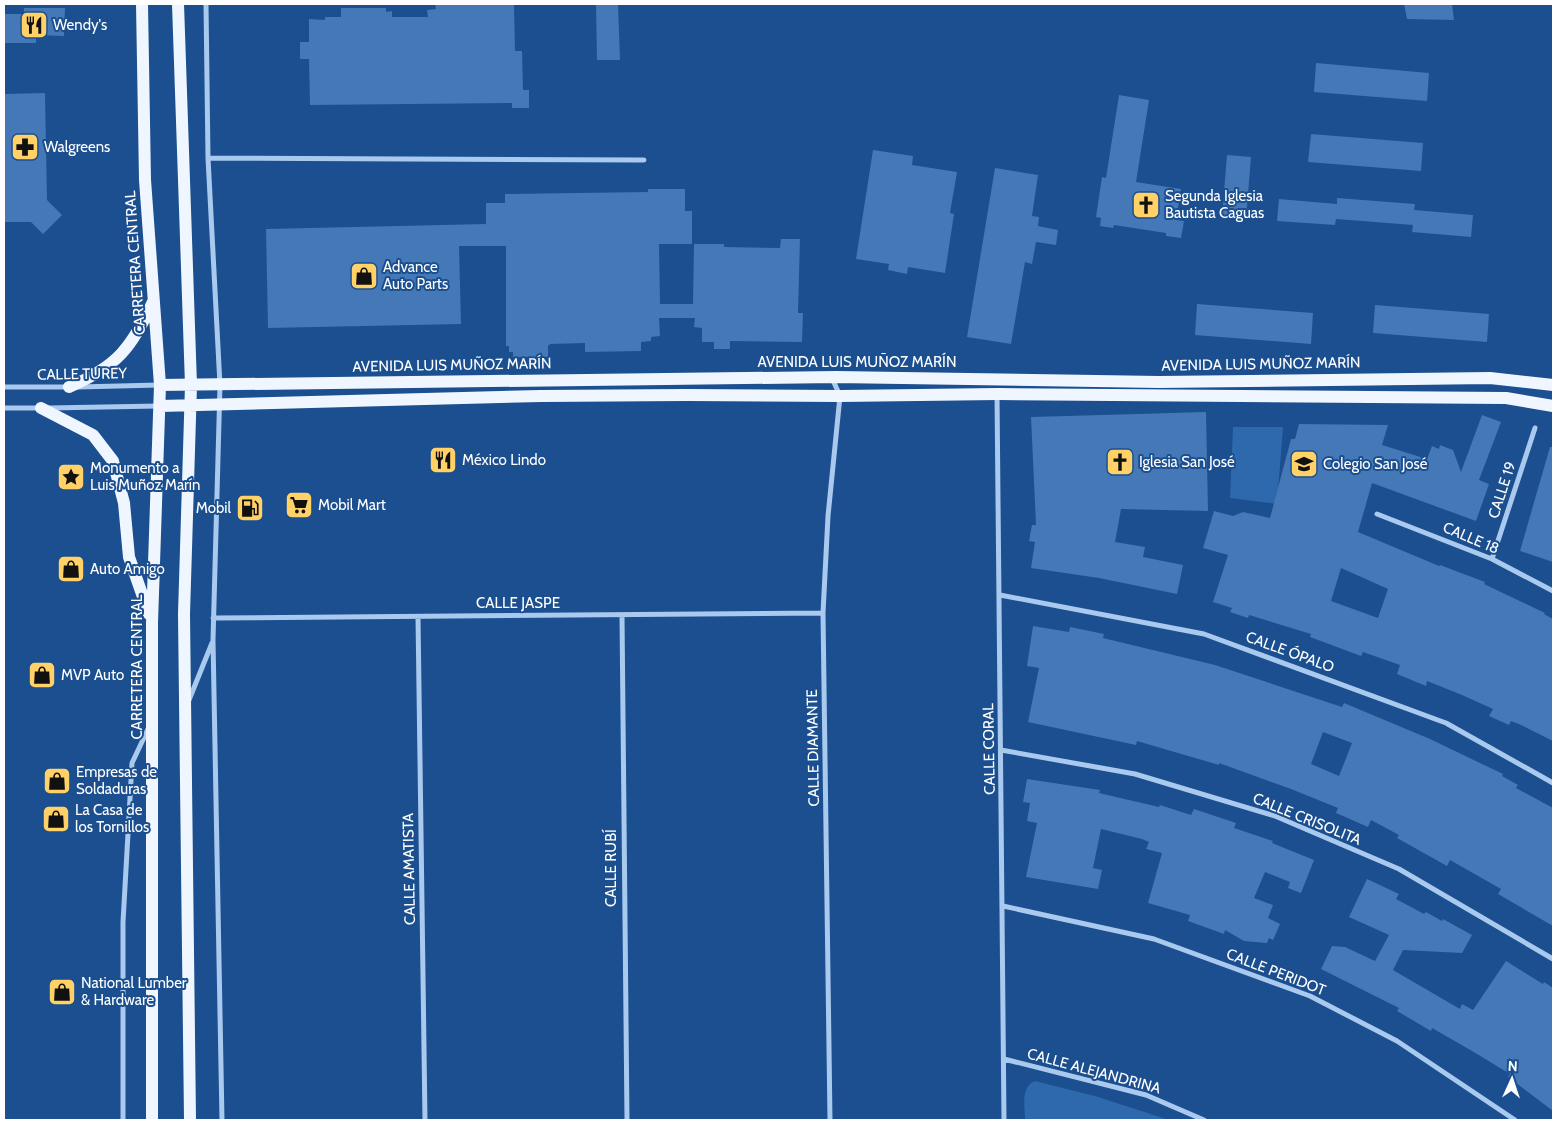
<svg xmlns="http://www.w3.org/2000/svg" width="1557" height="1124" font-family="Cabin,sans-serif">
<rect width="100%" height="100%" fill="#1b4f8f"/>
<path fill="#2e69ad" d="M1233,427h50l-6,77 -47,-6z
M1035,1081l60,15 74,24h-144c0,-14 -5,-33 10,-39z"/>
<path fill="#4478b7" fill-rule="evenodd" d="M435,4h79l1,47h7l1,39h6v18h-17v-5l-202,2 -1,-46h-9v-17h9v-23l16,1v-3h16v-9h45v4l6,-1v6h36l-1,-7 9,-1z
M596,4h22l2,56h-23z
M1404,4h48l2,16 -47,-1z
M24,8h41l-1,28 -28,-1v8h-32v-29h20z
M1316,63l113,10 -2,28 -113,-9z
M45,93l2,107 15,15 -19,19 -12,-12h-27v-128z
M1119,95l30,5 -13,82 45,7 -5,31 8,1 -3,17 -15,-2v-3l-52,-8 -1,3 -13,-2 1,-8 -5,-1 6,-40 4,1z
M1311,134l112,9 -2,28 -113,-9z
M873,150l40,6 -1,9 45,7 -7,41 4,1 -9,59 -37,-6 -1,7 -19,-4 1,-6 -33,-5z
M1227,155l24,2 -5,62 -24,-2z
M995,168l43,7 -6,41 7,1 -1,9 20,4 -2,15 -20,-3 -4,22 -7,-2 -14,82 -44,-7z
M648,189h37v22h7v33h-33l1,60h33l1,-60h30v3l56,1 1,-9h19l-2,74h5l-1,29 -72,-1v8h-16v-7h-12v-14l-8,-1 1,-9h-36l1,18 -9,1v4l-10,1v9l-56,1v-9l-35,1 -2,2v11h-35v-5h-4v-6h-3v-100h-47l2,78 -193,4 -2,-99 220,-5v-21h19v-9l143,-2z
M1337,198l78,6 -1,6 59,5 -2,22 -59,-5 1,-7 -77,-6 -1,6 -58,-4 2,-22 58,5z
M1197,304l116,9 -2,31 -116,-9z
M1375,305l114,9 -2,28 -114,-9z
M1206,412l2,99 -87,-2 -6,33 30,5 -2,10 40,8 -6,29 -78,-16 -68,-10 4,-26 -6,-1 3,-16h4l-5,-108z
M1482,415l19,7 -22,58 10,4 -13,37 -104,-38 -14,49 81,34 1,-1 45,17 -1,2 61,29 -1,1 9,5v122l-34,-17 -8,-3 -2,4 -20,-9 4,-7 -31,-14 -35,-14 -1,5 -29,-12 3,-9 -37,-13 -2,4 -51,-19 1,-3 -62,-19 -1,3 -18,-6 2,-4 -19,-6 15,-47 -25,-7 11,-37 19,5 10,-4 27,6 21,-79h4l4,-15 89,1 -6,20 45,14 5,-13 7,3 1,-4 13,5 8,22zM1341,568l47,21 -10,29 -47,-17z
M1550,447h3v115l-33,-11z
M1033,626l36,6 1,-5 34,7 -1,4 112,27 127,42 2,-4 86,36 73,35 -1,2 16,9 -2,3 37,20v118l-55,-32 3,-5 -51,-29 -3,6 -50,-28 2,-3 -28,-15 -3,7 -32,-14 2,-5 -47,-19 -72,-26v2l-82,-24 -1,4 -108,-23 11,-54 -12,-2zM1323,732l29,11 -13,33 -28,-12z
M1027,779l73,11 -1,3 60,14 1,-2 31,10 3,-6 42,14 -2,5 39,13 -1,2 42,17 -13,33 -13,-5 2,-6 -25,-10 -11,26 19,7 -5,13 12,6 -7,16 -4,-2 -2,5 -23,-2 -19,-11 -1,4 -36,-13 2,-6 -42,-12 14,-50 -16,-4 3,-7 -7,-3 -41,-10 -8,39 9,2 -4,19 -72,-12 11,-54 -10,-2 3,-18 -7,-1z
M1367,879l32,15 -3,5 28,15 2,-2 16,9 1,-2 29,16 -10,18 -59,-3 -10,20 67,39 2,-5 11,6 33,-49 37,23 1,-2 9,6v123l-45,-34 2,-3 -38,-23 -40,-23 -1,3 -34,-20 2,-3 -78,-39 11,-23 13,1 30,14 14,-26 -40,-18z"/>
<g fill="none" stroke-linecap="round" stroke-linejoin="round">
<path stroke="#a9c9ee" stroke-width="5" d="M206,4l2,154 12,227 -7,255 9,480
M208,158l436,2
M4,387h65
M78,387l81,-2
M997,394l7,726
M4,408h37
M49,408l109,-2
M1377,514l115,45 61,32
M1492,559l43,-131
M1000,595l204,39 242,89 107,60
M622,615l5,505
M418,617l7,503
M213,618l610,-5
M189,700l23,-57
M1001,750l134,24 140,42 124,53 154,90
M1003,906l151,33 156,57 87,45 118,79
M1004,1059l142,36 58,25
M123,1120v-198l9,-159 16,-34
M830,1120l-7,-507 5,-97 12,-120 -8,-18"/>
<path stroke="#f0f6ff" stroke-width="12" d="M142,4l3,176 15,205 -8,238v497
M178,4l13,381 -7,229 6,506
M160,385l676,-8 323,5 331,-4 63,7
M69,387c49,-21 61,-38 84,-85
M160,406l381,-10 145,-1 154,1 158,-2 508,4 47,8
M41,408l52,27 20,26 11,42 5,54 20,57"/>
</g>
<defs>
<g id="restaurant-square" transform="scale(1.4375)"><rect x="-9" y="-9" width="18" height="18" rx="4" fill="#ffd166" stroke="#1b4f8f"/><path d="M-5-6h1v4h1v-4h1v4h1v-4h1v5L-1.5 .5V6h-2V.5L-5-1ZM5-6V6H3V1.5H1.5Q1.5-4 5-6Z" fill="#111"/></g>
<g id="pharmacy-square" transform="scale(1.4375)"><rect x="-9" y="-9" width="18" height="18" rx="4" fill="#ffd166" stroke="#1b4f8f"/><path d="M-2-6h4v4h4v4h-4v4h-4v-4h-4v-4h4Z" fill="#111"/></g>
<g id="church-square" transform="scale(1.4375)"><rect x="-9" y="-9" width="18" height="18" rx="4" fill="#ffd166" stroke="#1b4f8f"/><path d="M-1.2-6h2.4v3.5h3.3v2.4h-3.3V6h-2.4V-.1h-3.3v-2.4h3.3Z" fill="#111"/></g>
<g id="shop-square" transform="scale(1.4375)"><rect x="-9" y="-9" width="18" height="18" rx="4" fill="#ffd166" stroke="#1b4f8f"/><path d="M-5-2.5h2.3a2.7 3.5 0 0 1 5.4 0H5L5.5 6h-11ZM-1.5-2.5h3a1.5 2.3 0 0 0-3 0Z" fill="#111"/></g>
<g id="school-square" transform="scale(1.4375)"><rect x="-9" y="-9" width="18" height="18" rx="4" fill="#ffd166" stroke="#1b4f8f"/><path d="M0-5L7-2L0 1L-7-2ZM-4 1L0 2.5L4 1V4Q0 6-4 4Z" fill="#111"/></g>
<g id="sight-square" transform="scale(1.4375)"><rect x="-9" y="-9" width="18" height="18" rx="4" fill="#ffd166" stroke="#1b4f8f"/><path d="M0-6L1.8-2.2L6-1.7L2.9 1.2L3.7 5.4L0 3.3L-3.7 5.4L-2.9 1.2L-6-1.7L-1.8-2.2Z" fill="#111"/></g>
<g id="supermarket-square" transform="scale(1.4375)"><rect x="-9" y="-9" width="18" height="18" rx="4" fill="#ffd166" stroke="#1b4f8f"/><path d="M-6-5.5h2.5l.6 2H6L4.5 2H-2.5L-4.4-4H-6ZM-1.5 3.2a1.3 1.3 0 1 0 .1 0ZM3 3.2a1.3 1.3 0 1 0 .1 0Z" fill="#111"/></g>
<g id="fuel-square" transform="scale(1.4375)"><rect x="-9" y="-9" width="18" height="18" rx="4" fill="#ffd166" stroke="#1b4f8f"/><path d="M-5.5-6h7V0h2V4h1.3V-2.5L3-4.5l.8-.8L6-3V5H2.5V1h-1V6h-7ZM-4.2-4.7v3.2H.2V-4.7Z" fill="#111"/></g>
</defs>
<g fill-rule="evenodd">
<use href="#restaurant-square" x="34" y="25"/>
<use href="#pharmacy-square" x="25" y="147"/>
<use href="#church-square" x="1146" y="205"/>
<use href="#shop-square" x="364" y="276"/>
<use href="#restaurant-square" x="443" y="460"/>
<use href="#church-square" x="1120" y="462"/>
<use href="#school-square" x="1304" y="464"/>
<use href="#sight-square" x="71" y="477"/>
<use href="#supermarket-square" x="299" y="505"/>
<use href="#fuel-square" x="250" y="508"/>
<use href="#shop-square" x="71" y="569"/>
<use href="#shop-square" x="42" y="675"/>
<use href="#shop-square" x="57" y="781"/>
<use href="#shop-square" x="56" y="819"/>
<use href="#shop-square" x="62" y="992"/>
</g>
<g text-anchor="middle" stroke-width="4" stroke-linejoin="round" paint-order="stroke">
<g font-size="15" fill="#fff" stroke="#1b4f8f" text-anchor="start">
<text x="53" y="30">Wendy's</text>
<text x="44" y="152">Walgreens</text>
<text x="1165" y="201">Segunda Iglesia<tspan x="1165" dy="17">Bautista Caguas</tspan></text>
<text x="383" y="272">Advance<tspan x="383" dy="17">Auto Parts</tspan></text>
<text x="462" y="465">México Lindo</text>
<text x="1139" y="467">Iglesia San José</text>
<text x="1323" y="469">Colegio San José</text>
<text x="90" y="473">Monumento a<tspan x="90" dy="17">Luis Muñoz Marín</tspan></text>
<text x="318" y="510">Mobil Mart</text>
<text x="231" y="513" text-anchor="end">Mobil</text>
<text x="90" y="574">Auto Amigo</text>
<text x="61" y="680">MVP Auto</text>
<text x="76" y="777">Empresas de<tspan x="76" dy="17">Soldaduras</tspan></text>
<text x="75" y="815">La Casa de<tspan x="75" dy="17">los Tornillos</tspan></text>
<text x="81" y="988">National Lumber<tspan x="81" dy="17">&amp; Hardware</tspan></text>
</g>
<g font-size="15" fill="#fff" stroke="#1b4f8f">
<text transform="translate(135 263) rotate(-94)" y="5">CARRETERA CENTRAL</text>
<text x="857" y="367">AVENIDA LUIS MUÑOZ MARÍN</text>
<text transform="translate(1261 364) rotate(-1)" y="5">AVENIDA LUIS MUÑOZ MARÍN</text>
<text transform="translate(452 365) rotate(-1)" y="5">AVENIDA LUIS MUÑOZ MARÍN</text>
<text transform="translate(82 374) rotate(-1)" y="5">CALLE TUREY</text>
<text transform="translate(1502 490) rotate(-72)" y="5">CALLE 19</text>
<text transform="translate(1471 538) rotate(23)" y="5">CALLE 18</text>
<text x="518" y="608">CALLE JASPE</text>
<text transform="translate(1290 652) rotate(20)" y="5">CALLE ÓPALO</text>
<text transform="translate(137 667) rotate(-90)" y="5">CARRETERA CENTRAL</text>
<text transform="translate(813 748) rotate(-91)" y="5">CALLE DIAMANTE</text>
<text transform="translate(989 749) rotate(-91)" y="5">CALLE CORAL</text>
<text transform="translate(1307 819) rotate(22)" y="5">CALLE CRISOLITA</text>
<text transform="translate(611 868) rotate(-90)" y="5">CALLE RUBÍ</text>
<text transform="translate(409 869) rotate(-91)" y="5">CALLE AMATISTA</text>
<text transform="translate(1276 972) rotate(21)" y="5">CALLE PERIDOT</text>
<text transform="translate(1094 1071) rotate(15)" y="5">CALLE ALEJANDRINA</text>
</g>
</g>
<rect width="1557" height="1124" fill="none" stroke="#ffffff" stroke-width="10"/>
<g transform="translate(1512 1079) rotate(3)" stroke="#1b4f8f" stroke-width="4" paint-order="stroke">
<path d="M0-4L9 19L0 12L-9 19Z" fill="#ffffff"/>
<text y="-8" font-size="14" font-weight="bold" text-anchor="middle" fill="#ffffff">N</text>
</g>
</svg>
